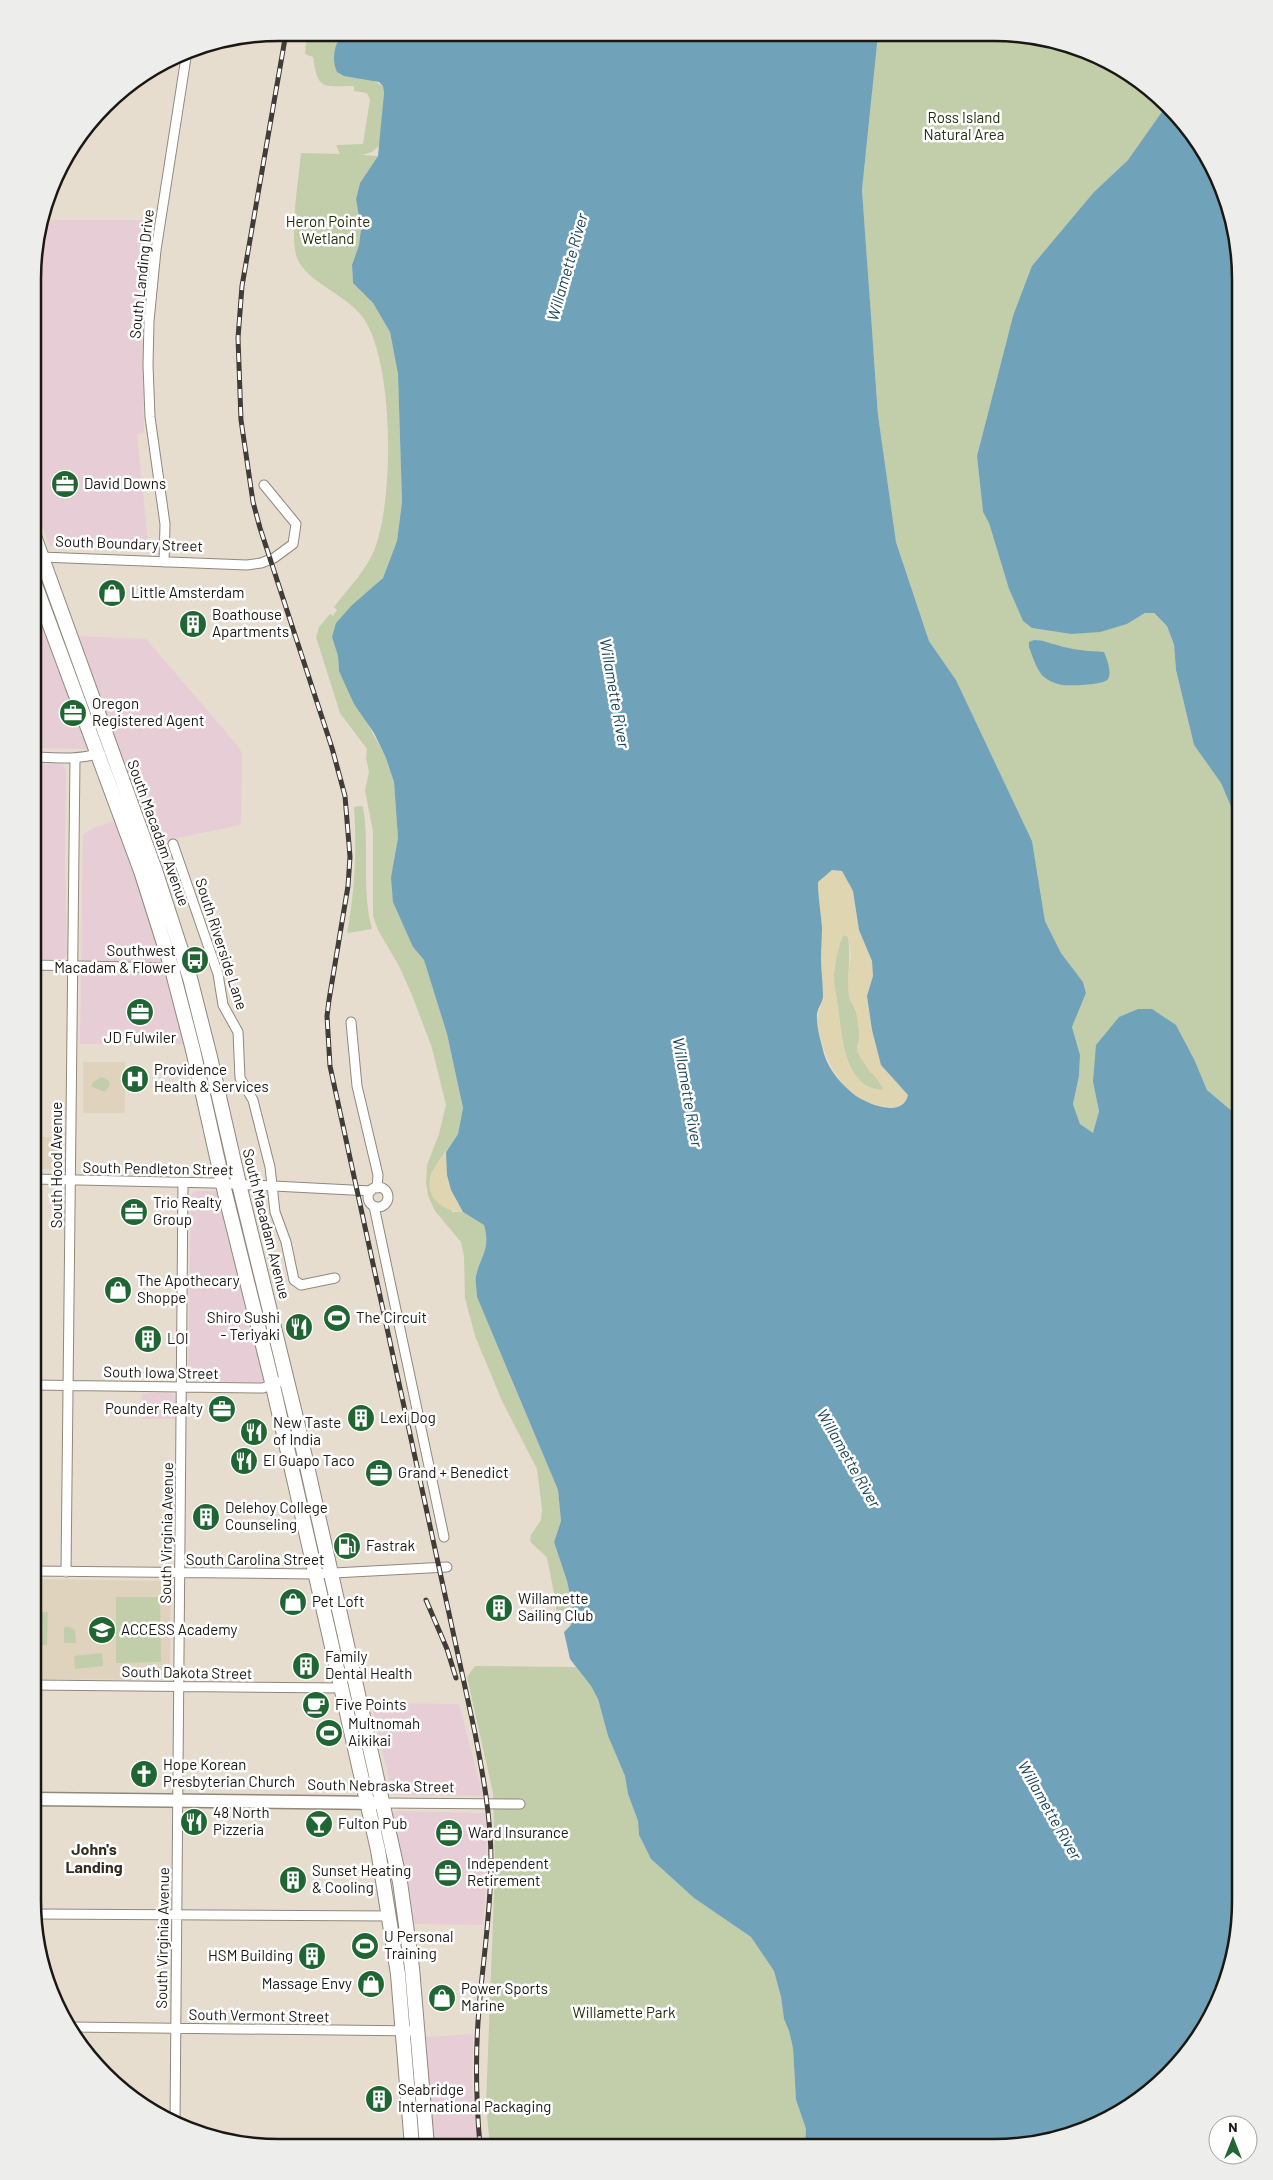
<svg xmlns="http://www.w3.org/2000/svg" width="1273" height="2180" font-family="Barlow,sans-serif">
<rect width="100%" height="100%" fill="#e7ddcf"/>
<path fill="#e7cdd5" d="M43,220h110l-11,101 2,112 -7,1 12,116 -99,-4 -16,-40 1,-259z
M34,601l55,148 -55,-1z
M78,636l68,3 93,108 3,7 -1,71 -88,18z
M34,763l28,1 4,5 -1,92 2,93 -3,5h-30z
M118,820l28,86 40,138h-106l3,-208 3,-4 9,-5z
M194,1191h21l4,6 46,179 -3,6 -68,-1 -6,-5 3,-181z
M142,1393h28l4,2 2,24h-35z
M371,1703l88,1 24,92 -90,-1z
M397,1811l89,2 1,56 -4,56 -69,-1 -21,-107v-4z
M473,2034l-1,50 6,62h-45l-7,-109z"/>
<path fill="#e0d3be" d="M83,1062h42v51h-42z
M33,1137h26v32h-26z
M33,1579l138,2 -1,99 -137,-1z"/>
<path fill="#c2cdaa" d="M307,33h39l-5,3 31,44 11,6 1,7 -4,52 -8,7 -10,3 16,1 -18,27 -4,16 5,30 -2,16 -7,20 1,18 20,20 17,29 8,42 4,127 -5,40 -14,37 -31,27 -20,32 6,19 1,15 47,87 8,24 4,56 -7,39 22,70 11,13 23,74 16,74 -5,26 -20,28 14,50h11l21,13 4,13 -5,22 -7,17 1,20 81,193 3,31 -7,21 13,39 7,34 -3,10 -14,-5 -2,-22 -8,-40c-4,-6 -12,-10 -17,-17l1,-6 10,-15 1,-11 -5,-40 -35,-68 -27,-65 -10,-38 -1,-42 -3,-14 -26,-31 -7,-15 -2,-13 1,-18 12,-31 7,-29 -14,-57 -20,-53 -13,-29 -21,-36 -5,-14v-84l-8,-42 4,-18 -3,-14 1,-9 -27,-36 -24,-76 3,-10 11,-13 3,2 4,-6 -3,-3c14,-19 33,-37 41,-59 19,-50 19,-184 -11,-229 -16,-24 -58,-37 -67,-61 -8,-21 2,-81 4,-105l39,1 -4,-9 27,-1 7,-45 -3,-6 -13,-2v-5c-32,0 -36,5 -41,-29l-8,-3z
M871,34l155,1 62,16 56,33 22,22 -38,54 -34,32 -81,124 -36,140 6,56 6,11 20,66 14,32 9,7 39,6 56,-10 18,-11h8l14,13 7,20 2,24 18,75 27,38 19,45v290l-33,-28 -13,-31 -18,-34 -38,-16 -45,73 6,29 -6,23 -13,-10 -7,-20 6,-28 1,-21 -8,-28 14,-34 -3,-11 -22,-29 -16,-32 -13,-80 -76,-161 -27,-39 -33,-99 -18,-127 -4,-59 -5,-35 1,-16 -8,-115 10,-97z
M361,806l2,1c7,40 -2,82 9,122l-25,4c8,-43 10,-83 7,-126z
M843,935l5,1c3,21 -1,39 1,59 1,6 4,9 6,14 4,11 7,28 2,39l13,24 4,2 9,13 -1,3c-38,-2 -40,-54 -44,-82 -1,-11 -5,-24 -4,-35 1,-13 4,-26 9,-38z
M101,1077l7,3 2,5 -6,7 -13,-6 2,-4z
M116,1597h44l1,65 -45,1z
M33,1612h15l-1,33h-14z
M64,1627h6l5,4 1,12h-12z
M102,1653l1,13 -28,3 -1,-13z
M475,1666l101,1 15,19 7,13 10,37 17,40 3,18 10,27 1,14 12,24 43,39 57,39 23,34 7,26 3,22 5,12 4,17 3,52 10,29 -1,18 -315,-1 -4,-41 9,-238 -2,-74 -26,-116z"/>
<path fill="#dfd5b0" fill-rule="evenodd" d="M832,870l10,1 11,20 6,39 13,31 1,15 -6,20 5,34 9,35 27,30c-3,10 -10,14 -20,12 -39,-5 -57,-32 -67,-67 -1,-6 -4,-13 -4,-19 0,-9 6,-16 6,-25 0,-14 -2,-28 -2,-42 0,-9 1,-18 1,-26 -1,-16 -4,-30 -4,-46zM843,935l5,2 3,20 -3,18 1,23 7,12 4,30 -3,12 13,20 4,3 9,12 -1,3c-38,-2 -40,-54 -44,-82 -1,-11 -5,-24 -4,-35 1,-13 4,-25 9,-38z
M446,1152l5,38 12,22c-21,0 -41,-17 -31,-40 3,-7 9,-13 14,-20z"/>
<path fill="#70a3b9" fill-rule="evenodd" d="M346,33l532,1 -16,156 16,225 18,127 33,99 27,39 76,161 13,80 16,32 22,29 3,11 -14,34 8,28 -1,21 -6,28 7,20 13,9 6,-22 -6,-29 3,-37 23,-28 19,-8h14l24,16 18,34 13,31 33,28v799l-18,78 -32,56 -46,46 -56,32 -94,18h-189l1,-18 -10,-29 -3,-52 -4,-17 -5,-12 -3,-22 -7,-26 -23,-34 -57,-39 -43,-39 -12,-24 -1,-14 -10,-27 -3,-18 -17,-40 -10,-37 -7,-13 -21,-27 -6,-27 7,-7 3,-10 -7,-34 -13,-39 7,-21 -3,-31 -81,-193c0,-6 -2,-15 -1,-21 5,-21 15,-27 8,-51l-21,-13 -12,-22 -4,-15 -1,-23 12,-18 5,-26 -16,-74 -23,-74 -11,-13 -20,-45 -2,-25 7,-39 -4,-56 -8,-24 -12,-25 -20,-29 -15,-33 -1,-15 -6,-19 4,-14 16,-18 31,-27 14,-37 5,-39 -4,-128 -8,-42 -17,-29 -20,-20 -1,-18 7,-20 2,-16 -5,-30 4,-16 18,-27 6,-63 -1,-7 -4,-4 -35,-6 -7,-4c-6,-13 -3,-32 9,-39zM832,870l10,1 11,20 6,39 13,31 1,15 -6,20 5,34 9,35 27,30c-5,23 -38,10 -52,1 -13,-10 -27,-25 -32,-42 -3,-13 -8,-27 -7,-40 1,-7 6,-12 6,-18 0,-13 -2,-26 -2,-38 0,-10 1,-20 1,-30 -1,-16 -4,-30 -4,-46z
M1166,106l24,23 32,56 18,94v549l-19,-45 -27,-38 -18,-75 -2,-25 -7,-19 -13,-13h-9l-18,11 -27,8 -29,2 -39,-6 -9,-7 -14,-32 -20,-66 -6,-11 -6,-56 36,-140 19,-50 62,-74 34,-32z
M1034,640c9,0 14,3 23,5 15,5 31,6 47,7 3,7 8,20 4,27 -3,6 -38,7 -45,6 -7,-1 -17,-5 -21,-10 -6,-7 -10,-20 -13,-28v-5z"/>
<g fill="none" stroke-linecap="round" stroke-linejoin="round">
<g stroke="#90887b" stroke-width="11">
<path id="street" d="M41,557l206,8 14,-2 13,-5 19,-14 3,-20 -32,-39
M164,562l1,-38 -15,-107 -2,-52 1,-44 7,-71 31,-199
M34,757c23,1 44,3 66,-4
M173,844l45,130 5,31 15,27 2,46 13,22 17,67 5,45 11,30 8,38 7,5 34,-7
M34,965l142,3
M351,1022l6,64 21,89 -1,13
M33,1179l181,4 157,8
M368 1197a10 10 0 1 1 20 0a10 10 0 1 1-20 0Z
M374,1206l70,331
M33,1385l230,3 24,-9
M33,1571l282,3 132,-7
M66,1572l9,-814
M33,1685l309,3
M382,1803l138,1
M35,1914l355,2
M70,2027l348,4
M175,2123l8,-940
M241,2144l171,1"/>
</g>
<g stroke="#90887b" stroke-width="15">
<path id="secondary" d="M33,1799l349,4"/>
</g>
<g stroke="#90887b" stroke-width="16">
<path id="primary" d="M34,536l121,334 35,108 20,79 29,127 59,242 102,456 12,86 15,178
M34,582l107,289 31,98 21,81 32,143 48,193 105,464 20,124 14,172"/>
</g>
<use href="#street" stroke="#fff" stroke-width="9"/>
<use href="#secondary" stroke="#fff" stroke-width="12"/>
<use href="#primary" stroke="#fff" stroke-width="14"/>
<g stroke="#413c36" stroke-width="5">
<path id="rail" d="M286,33l-44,253 -4,52 3,82 12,82 7,26 72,220 13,48 5,61 -2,29 -19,114 -2,16 3,50 145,667c8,42 16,84 16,128 0,50 -8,99 -12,148 -4,46 -3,91 1,137
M426,1600l21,49 9,29"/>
</g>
<use href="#rail" stroke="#fff" stroke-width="3" stroke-dasharray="9" stroke-linecap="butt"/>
</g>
<defs>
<g id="office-disc" transform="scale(1.4375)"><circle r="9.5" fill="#1f6632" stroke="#fff"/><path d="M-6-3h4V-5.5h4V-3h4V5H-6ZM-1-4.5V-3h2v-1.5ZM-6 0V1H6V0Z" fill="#fff"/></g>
<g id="shop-disc" transform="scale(1.4375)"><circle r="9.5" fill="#1f6632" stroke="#fff"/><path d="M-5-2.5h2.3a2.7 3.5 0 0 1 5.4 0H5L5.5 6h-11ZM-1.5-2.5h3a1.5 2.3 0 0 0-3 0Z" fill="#fff"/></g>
<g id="building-disc" transform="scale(1.4375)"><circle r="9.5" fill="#1f6632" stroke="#fff"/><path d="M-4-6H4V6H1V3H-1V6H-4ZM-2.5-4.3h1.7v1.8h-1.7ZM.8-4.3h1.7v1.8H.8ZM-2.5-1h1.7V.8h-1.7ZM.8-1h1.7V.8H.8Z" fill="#fff"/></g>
<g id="bus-disc" transform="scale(1.4375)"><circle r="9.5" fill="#1f6632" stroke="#fff"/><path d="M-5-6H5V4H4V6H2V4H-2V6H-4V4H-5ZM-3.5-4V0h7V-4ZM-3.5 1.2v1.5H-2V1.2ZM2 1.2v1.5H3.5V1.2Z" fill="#fff"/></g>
<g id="hospital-disc" transform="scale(1.4375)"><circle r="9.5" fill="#1f6632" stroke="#fff"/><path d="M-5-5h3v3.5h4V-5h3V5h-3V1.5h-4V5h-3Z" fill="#fff"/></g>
<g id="stadium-disc" transform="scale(1.4375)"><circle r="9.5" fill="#1f6632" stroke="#fff"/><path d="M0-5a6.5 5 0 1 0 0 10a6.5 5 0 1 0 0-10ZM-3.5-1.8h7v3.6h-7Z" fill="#fff"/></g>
<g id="restaurant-disc" transform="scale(1.4375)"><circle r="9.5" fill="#1f6632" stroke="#fff"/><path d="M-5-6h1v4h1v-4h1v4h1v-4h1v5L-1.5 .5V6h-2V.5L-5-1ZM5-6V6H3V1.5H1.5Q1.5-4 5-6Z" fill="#fff"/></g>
<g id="fuel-disc" transform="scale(1.4375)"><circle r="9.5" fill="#1f6632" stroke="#fff"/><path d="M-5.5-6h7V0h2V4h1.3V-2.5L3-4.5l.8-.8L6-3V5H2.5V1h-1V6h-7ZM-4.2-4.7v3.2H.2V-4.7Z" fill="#fff"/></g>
<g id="school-disc" transform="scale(1.4375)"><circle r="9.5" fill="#1f6632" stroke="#fff"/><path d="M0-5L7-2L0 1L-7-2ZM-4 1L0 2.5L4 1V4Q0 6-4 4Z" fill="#fff"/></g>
<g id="cafe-disc" transform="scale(1.4375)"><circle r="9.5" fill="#1f6632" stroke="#fff"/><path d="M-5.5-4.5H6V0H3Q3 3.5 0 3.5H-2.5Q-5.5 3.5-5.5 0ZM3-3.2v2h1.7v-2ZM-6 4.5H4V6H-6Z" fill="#fff"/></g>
<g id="church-disc" transform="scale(1.4375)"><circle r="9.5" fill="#1f6632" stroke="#fff"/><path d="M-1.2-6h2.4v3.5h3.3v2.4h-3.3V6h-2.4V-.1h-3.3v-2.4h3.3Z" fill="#fff"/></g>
<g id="bar-disc" transform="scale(1.4375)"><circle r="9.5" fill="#1f6632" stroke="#fff"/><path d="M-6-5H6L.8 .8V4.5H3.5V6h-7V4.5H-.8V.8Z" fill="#fff"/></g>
</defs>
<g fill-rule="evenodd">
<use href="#office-disc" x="65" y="484"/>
<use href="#shop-disc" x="112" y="593"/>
<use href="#building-disc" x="193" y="624"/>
<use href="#office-disc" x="73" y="713"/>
<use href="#bus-disc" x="195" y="960"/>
<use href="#office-disc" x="140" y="1012"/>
<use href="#hospital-disc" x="135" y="1079"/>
<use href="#office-disc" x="134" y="1212"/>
<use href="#shop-disc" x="118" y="1290"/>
<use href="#stadium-disc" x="337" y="1318"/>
<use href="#restaurant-disc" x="299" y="1327"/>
<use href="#building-disc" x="148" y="1339"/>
<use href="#office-disc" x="222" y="1409"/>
<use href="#building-disc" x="361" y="1418"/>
<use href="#restaurant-disc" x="254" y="1432"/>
<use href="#restaurant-disc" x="244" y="1461"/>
<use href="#office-disc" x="379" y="1473"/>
<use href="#building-disc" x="206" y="1517"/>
<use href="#fuel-disc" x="347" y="1546"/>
<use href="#shop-disc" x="293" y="1602"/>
<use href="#building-disc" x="499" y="1608"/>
<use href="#school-disc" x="102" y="1630"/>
<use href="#building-disc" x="306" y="1666"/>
<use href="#cafe-disc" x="316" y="1705"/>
<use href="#stadium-disc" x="329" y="1733"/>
<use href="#church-disc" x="144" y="1774"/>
<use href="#restaurant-disc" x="194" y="1822"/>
<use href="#bar-disc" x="319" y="1824"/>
<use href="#office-disc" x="449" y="1833"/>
<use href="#office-disc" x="448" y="1873"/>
<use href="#building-disc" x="293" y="1880"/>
<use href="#stadium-disc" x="365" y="1946"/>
<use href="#building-disc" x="312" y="1956"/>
<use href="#shop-disc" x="371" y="1984"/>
<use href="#shop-disc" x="442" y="1998"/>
<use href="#building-disc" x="379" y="2099"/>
</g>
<g text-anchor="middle" stroke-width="5" stroke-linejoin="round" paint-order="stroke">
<g font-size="15" fill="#252e0b" stroke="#fff">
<text x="964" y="123">Ross Island<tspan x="964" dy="17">Natural Area</tspan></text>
<text x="328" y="227">Heron Pointe<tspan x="328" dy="17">Wetland</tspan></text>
<text x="624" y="2018">Willamette Park</text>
</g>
<g font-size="15" fill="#1b1813" stroke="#fff">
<text transform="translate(142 274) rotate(-84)" y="5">South Landing Drive</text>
<text transform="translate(129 544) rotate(2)" y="5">South Boundary Street</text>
<text transform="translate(158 833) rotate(70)" y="5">South Macadam Avenue</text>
<text transform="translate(221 944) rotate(72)" y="5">South Riverside Lane</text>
<text transform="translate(57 1165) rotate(-90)" y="5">South Hood Avenue</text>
<text transform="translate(158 1169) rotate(1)" y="5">South Pendleton Street</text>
<text transform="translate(266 1224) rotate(76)" y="5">South Macadam Avenue</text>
<text transform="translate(161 1373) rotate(1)" y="5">South Iowa Street</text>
<text transform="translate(167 1533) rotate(-89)" y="5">South Virginia Avenue</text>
<text x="255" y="1565">South Carolina Street</text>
<text transform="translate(187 1673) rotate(1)" y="5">South Dakota Street</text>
<text transform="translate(381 1786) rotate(1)" y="5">South Nebraska Street</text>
<text transform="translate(163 1938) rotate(-89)" y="5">South Virginia Avenue</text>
<text transform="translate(259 2016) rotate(1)" y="5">South Vermont Street</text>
</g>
<g font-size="15" fill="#1b1813" stroke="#fff" text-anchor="start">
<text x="84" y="489">David Downs</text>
<text x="131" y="598">Little Amsterdam</text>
<text x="212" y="620">Boathouse<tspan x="212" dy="17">Apartments</tspan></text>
<text x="92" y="709">Oregon<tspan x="92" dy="17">Registered Agent</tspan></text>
<text x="176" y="956" text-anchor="end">Southwest<tspan x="176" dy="17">Macadam &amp; Flower</tspan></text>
<text x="140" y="1043" text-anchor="middle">JD Fulwiler</text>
<text x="154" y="1075">Providence<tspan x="154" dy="17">Health &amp; Services</tspan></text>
<text x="153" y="1208">Trio Realty<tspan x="153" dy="17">Group</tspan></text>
<text x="137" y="1286">The Apothecary<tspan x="137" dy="17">Shoppe</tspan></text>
<text x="280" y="1323" text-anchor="end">Shiro Sushi<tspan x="280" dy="17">- Teriyaki</tspan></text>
<text x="356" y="1323">The Circuit</text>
<text x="167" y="1344">LOI</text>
<text x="203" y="1414" text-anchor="end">Pounder Realty</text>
<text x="380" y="1423">Lexi Dog</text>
<text x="273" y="1428">New Taste<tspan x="273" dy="17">of India</tspan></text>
<text x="263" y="1466">El Guapo Taco</text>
<text x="398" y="1478">Grand + Benedict</text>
<text x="225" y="1513">Delehoy College<tspan x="225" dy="17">Counseling</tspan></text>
<text x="366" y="1551">Fastrak</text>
<text x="518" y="1604">Willamette<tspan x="518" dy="17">Sailing Club</tspan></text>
<text x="312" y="1607">Pet Loft</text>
<text x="121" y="1635">ACCESS Academy</text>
<text x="325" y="1662">Family<tspan x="325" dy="17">Dental Health</tspan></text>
<text x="335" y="1710">Five Points</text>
<text x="348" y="1729">Multnomah<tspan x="348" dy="17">Aikikai</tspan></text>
<text x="163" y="1770">Hope Korean<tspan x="163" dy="17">Presbyterian Church</tspan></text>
<text x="213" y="1818">48 North<tspan x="213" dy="17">Pizzeria</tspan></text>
<text x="338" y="1829">Fulton Pub</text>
<text x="468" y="1838">Ward Insurance</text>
<text x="467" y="1869">Independent<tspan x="467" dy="17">Retirement</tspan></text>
<text x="312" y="1876">Sunset Heating<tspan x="312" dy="17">&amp; Cooling</tspan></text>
<text x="384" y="1942">U Personal<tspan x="384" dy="17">Training</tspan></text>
<text x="293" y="1961" text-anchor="end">HSM Building</text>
<text x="352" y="1989" text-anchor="end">Massage Envy</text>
<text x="461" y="1994">Power Sports<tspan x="461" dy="17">Marine</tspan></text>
<text x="398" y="2095">Seabridge<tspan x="398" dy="17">International Packaging</tspan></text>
</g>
<g font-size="16" font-style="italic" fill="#1a4657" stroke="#fff">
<text transform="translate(567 267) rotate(-74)" y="6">Willamette River</text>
<text transform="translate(615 693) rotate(80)" y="6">Willamette River</text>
<text transform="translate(688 1092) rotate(80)" y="6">Willamette River</text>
<text transform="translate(849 1458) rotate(60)" y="6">Willamette River</text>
<text transform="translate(1050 1810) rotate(60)" y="6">Willamette River</text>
</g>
<g font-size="16" font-weight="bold" fill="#342d22" stroke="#fff">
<text x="94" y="1855">John's<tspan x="94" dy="18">Landing</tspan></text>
</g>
</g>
<path d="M0 0H1273V2180H0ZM279 41H994A238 238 0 0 1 1232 279V1901A238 238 0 0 1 994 2139H279A238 238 0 0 1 41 1901V279A238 238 0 0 1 279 41Z" fill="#ededec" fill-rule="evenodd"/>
<path fill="none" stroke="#1b1813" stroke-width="2.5" d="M279 41H994A238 238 0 0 1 1232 279V1901A238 238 0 0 1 994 2139H279A238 238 0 0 1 41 1901V279A238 238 0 0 1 279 41Z"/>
<g transform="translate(1233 2140)"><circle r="24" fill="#ffffff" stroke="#a4a3a1"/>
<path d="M0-4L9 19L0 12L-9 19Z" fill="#1f6632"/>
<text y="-8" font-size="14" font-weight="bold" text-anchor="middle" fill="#1b1813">N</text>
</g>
</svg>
